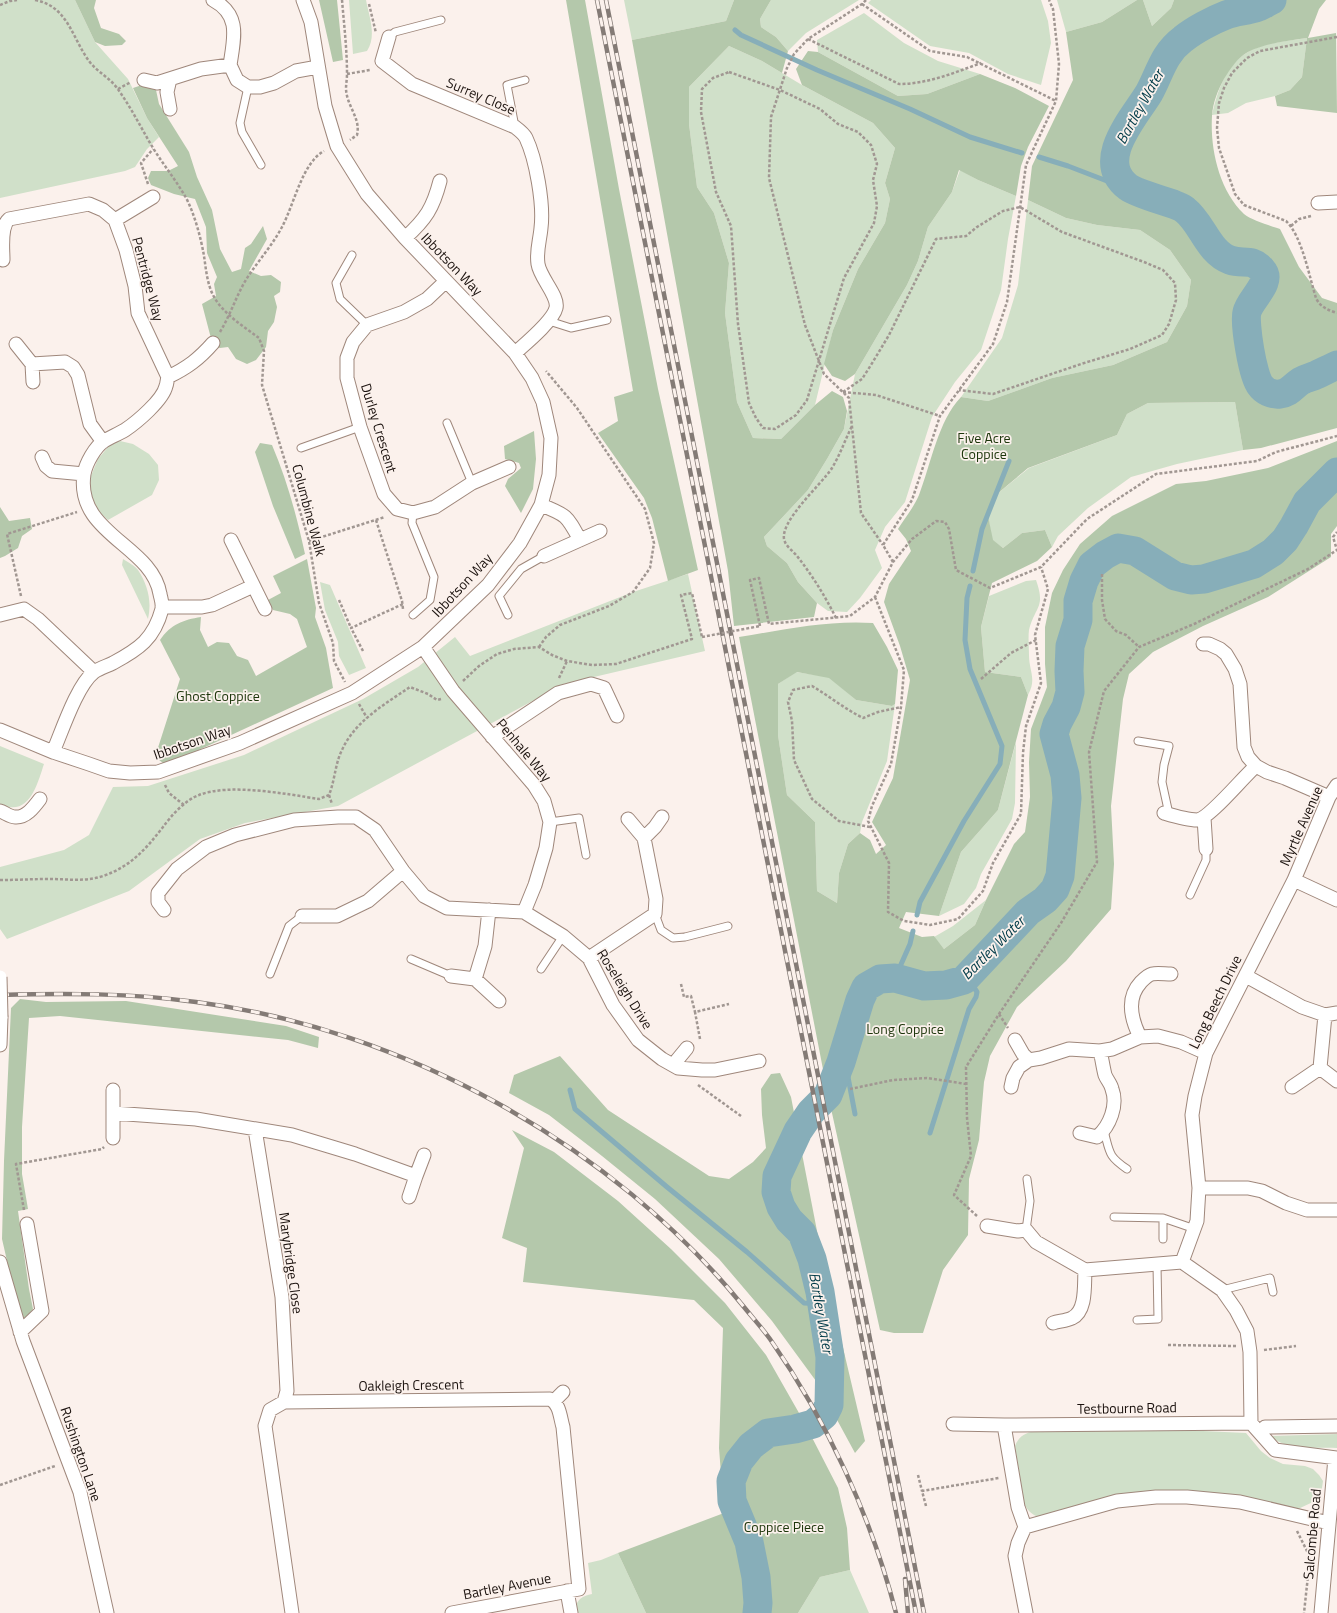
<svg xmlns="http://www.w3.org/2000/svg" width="1337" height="1613" font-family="'Titillium Web',sans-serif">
<rect width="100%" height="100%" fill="#fbf1ec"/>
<path fill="#d0e0c9" d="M0,0h75l20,42 33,37 19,39 12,19 -12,12 -12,18 -10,4 -125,27z
M349,0h17c3,16 11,36 1,51l-14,3z
M624,0h110l-8,21 -94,19z
M771,0h88l-53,33 -18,18 -12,-14 -15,-10 -1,-8z
M871,0h170l7,21 3,22 -10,42 -33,-11 -39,-21 -39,-7 -62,-43z
M1057,0h80l-35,22 -36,10z
M1143,0h31l-3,8 -19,18z
M864,13l40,30 34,18 42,13 -53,20 -29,2 -80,-44 -1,-12z
M1307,38l-5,39 -12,13 -15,6 -29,7 -18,10 -16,2c5,-23 14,-51 36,-63 17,-10 40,-11 59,-14z
M729,46l33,15 40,24 71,38 22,25 -10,35 5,16 -5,24 -27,46 -25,61 -18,75 -34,34 -28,-1 -16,-36 -12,-89 4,-50 -15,-50 -17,-26 -8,-63v-37z
M960,170l18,10 38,16 -8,43 -7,51 -20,60 -26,32 -23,35 -27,85 -20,25 -10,23 7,18 -22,30 -13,14 -19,-1 -11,-8 -19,-21 -11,-19 -20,-17 -3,-9 44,-47 19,-31 17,-30 11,-55 52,-89 11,-24 10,-34 24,-35z
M1028,200l38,18 31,7 43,5 30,20 21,30 -4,26 -20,36 -54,23 -61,13 -64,23 -27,-4 41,-59 16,-53z
M1235,402l8,48 -66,14 -46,13 -43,31 -30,28 -6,11 -7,-17 -23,3 -19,15 -11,-8 -4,-24 9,-22 32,-26 88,-33 10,-21 21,-11z
M120,441l13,3 16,10 9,11 1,15 -7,15 -44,25 -9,-8 -8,-17 -1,-17 8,-19 11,-13z
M123,559c5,3 12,7 15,11 10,15 14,32 10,49l-26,-54z
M688,574l17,77 -141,33 -226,122 -93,17 -45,16 -71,52 -122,48 -7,-10v-62l64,-17 25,-15 24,-48 35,-1 96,-31 119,-56 55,-32 37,-30 15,19 163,-64z
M1036,580c10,28 -1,26 -7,50 -1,8 0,17 0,25 0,16 8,24 -1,40l-7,-18 -36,-5 -4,-45 8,-31 37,-15z
M320,582l10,3 36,83 -17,7 -10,-19 -1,-14 -13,-32z
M796,672l33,5 27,23 36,6 3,-2 -8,57 -25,61 -2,11 -12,11 -9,29 -2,30 -20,-12 -2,-69 -28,-27 -9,-60v-51z
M1016,742l-1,61 -3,16 -31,55 -5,14 -12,16 -25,12 22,-64 37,-42z
M0,746l44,18c-7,21 -15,54 -44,40z
M986,900l-11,25 -31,24 -10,-12 19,-11z
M1160,1429l86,4 15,18 9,7 13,6 22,2 8,3 6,6 4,6 -1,7 -7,13 -17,8 -61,-14 -66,-5 -20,2 -113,25c-7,-3 -11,-7 -14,-14l-9,-57c4,-10 10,-13 20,-15z
M1337,1434v14c-19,-1 -52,3 -66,-12z
M618,1553l28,60h-68l-2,-4c0,-10 7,-13 16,-15l-4,-31 13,-3z
M850,1570l19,43h-71l22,-36z"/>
<path fill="#b4c8ab" d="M75,0h21l-2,8 7,20 18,6 7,7 -4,4 -17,1 -10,-4z
M319,0h18l6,60 -10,2z
M566,0h19l34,189 39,200 40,181 -30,11 -16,-63 -8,-20 -46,-65 20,-12 -4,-24 19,-6z
M734,0h37l-11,19 1,8 15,10 12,14 -6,22 -20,-12 -33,-15 -40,41v37l8,63 17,26 15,50 -4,50 12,89 16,36 28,1 34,-34 17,-14 11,6 4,14 -3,18 -17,30 -19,31 -44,47 3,9 20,17 11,19 19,21 -3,14 -80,9 -6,-55 -96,-531 94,-19z
M1137,0h6l9,26 19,-18 3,-8h152l-7,9 -11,29 28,-5 1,80 -60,-7 -2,-10 15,-6 12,-13 5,-39c-20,3 -41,5 -59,14 -10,5 -18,17 -24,27 -6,11 -11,23 -12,37 -2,33 7,74 32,98 7,6 27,12 36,15l19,38 23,31 15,5v125l-76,20 -18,2 -8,-48 -87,1 -21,11 -10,21 -89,33 -31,26 -9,22 5,24 10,8 19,-15 23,-3 7,17 -15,14 -45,22 -11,44 4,45 36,5 7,18 -30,115 -37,42 -22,64 -33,-4 -7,16 23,9 12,-1 10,13 31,-24 11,-25 28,-56 11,-12 5,-35 -1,-35 2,-33 16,-42 -2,-23v-37l7,-34 11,-23 17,-26 32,-28 64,-32 30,-3 62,-13 69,-27v85l-6,8v23l-63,40 -65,29 -50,26 -24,22 -6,25 -12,107 3,58 -3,45 -45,52 -49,46 -27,49 -6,26 -5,58 -10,39 -1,56 -25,35 -20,63h-29l-14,-3 -52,-235 -89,-458c44,-7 88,-17 134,-14l14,24 11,23 -3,34 -3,2 -36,-6 -27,-22 -32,-6 -19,12v51l9,60 28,27 2,69 20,12 2,-30 9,-29 12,-11 10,7 6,14 10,-9 -14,-23 21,-44 17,-98 -10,-34 -16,-44 5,-18 22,-33 -5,-12 -8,-10c7,-11 16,-22 21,-34 12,-31 19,-74 42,-98l27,4 64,-23 61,-13 54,-23 20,-36 4,-26 -21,-30 -30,-20 -43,-5 -31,-7 -38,-18 4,-34 41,-86 -7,-48 36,-10z
M808,51l10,1 80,44 29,-2 53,-20 35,14 34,18 -21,41 -7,19 -5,30 -38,-16 -19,-10 -7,22 -24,35 -10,34 -11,24 -52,89 -10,7 -13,-5 -8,-12 9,-34 25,-61 27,-46 5,-24 -5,-16 10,-35 -22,-25 -71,-38 -6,-16z
M145,84l11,6 3,14 30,48 8,25 15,33 8,39 12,23 9,-3 4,-21 6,-4 12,-18 4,13 -18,32 12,5 10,-1 10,7 -1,10 -6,4 3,11 -3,15 -6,9 -2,16 -10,13 -9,4 -11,-5 -8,-12 -8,1 -7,-2 -11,-42 14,-8 -2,-12 3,-7 -10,-24 -1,-26 -11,-28 -21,-5 -23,-9 -3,-7 3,-7h17l10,-5 -31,-48 -14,-30z
M534,431l2,28 -3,30 -12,24 -16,-27 3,-7 13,-11 -2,-5 -14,-4 -1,-13z
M260,443l12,2c15,35 25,72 33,109l-10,5 -22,-53 -18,-54z
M0,507l9,14 21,-3 2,11 -10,7 -4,12 -13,8 -5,2z
M307,559l9,49 -1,9 11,31 7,40 -145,67 -25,8 -8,-6 25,-78 -20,-39c11,-16 23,-20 41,-23l-1,13 8,17 9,-5 12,1 8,13 11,4 8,16 51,-29 -10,-28 -7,-5 -17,-4 -5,-10 13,-7 -8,-17z
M20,999l26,3 80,-1 160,25 33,11 -1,11 -30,-8 -228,-24 -31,2 -7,109v47l6,35 -10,2 11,78 4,20 -7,9 -6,-1 -18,-78 2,-78 7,-153z
M560,1056l48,54 101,66 20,3 24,-17 13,-14 -4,-33 -1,-26 10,-15 9,-1 11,24 33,170 41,174 -10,12 -39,-72 -44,-60 -53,-62 -64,-60 -53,-43 -53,-41 -40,-22 5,-18z
M512,1130l42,22 64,49 53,48 54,54 41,52 37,65 35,68 9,40 3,42 -30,7 -22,36h-152l-28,-60 106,-40 -5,-65 4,-120 -29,-28 -171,-18 4,-34 -25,-10 22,-90z"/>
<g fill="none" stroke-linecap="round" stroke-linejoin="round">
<path stroke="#87aeb9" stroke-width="5" d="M735,30l6,5 76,35 93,39 60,28 52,16
M1039,157l29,9 39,15 12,-4
M973,571l9,-42 27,-68
M917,915l3,-13 44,-81 36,-57 2,-18 -32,-77 -5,-29 2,-42 3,-12
M895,978l15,-34 3,-13
M838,1070l10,7 7,37
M570,1090l5,19 92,78 80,65 57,51 18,1
M930,1133l39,-124 7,-12 1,-5 -10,-15"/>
<path stroke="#87aeb9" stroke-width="29" d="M1272,0c-5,2 -9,6 -14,7 -11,4 -22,4 -32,8 -13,5 -32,15 -43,24 -20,15 -23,34 -34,54 -15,25 -55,67 -21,94 7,5 35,14 45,17 4,2 9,3 12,6 17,13 23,42 45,50 13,5 21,-3 32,10 11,12 -12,29 -15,42 -3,11 6,65 13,73 4,6 12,10 20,9 10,-1 13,-8 21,-13 5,-3 11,-4 15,-6 7,-3 14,-7 21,-10
M757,1613l1,-10 -2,-26 -7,-35 -17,-41 -1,-20 8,-20 12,-15 17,-13 27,-4 18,-5 11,-9 5,-10 1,-48 -10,-65 -8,-33 -10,-26 -13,-13 -8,-13 -5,-15 1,-16 21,-45 13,-19 17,-17 13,-33 19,-62 6,-13 14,-8 15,-1 29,8 22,-1 18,-5 64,-68 17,-12 10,-11 5,-13 7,-78 -2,-23 -11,-41 3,-10 9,-17 4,-15 -1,-21 1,-25 8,-26v-19l6,-20 8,-16 13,-10 13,-7 17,3 40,25 16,4 13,-1 50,-15 19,-12 12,-12 9,-14 13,-24 30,-30"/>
<g stroke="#9f877b" stroke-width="9">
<path id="service" d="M389,37l6,-5 46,-12
M248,87l-8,36 2,9 19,33
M515,127l-8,-42 18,-5
M352,255l-16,28 4,16 27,26
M549,321l22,7 36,-8
M447,423l25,60
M301,448l59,-21
M413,615l17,-15 4,-23 -22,-54 1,-10
M508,615l-9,-19 22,-27 23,-13
M1138,741l31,5 -5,19 -2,17 7,32
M550,822l29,-4 7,37
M1190,895l16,-35v-11
M655,914l6,16 12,8 12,-1 43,-11
M411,959l40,17
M541,969l22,-33
M270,974l19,-48 13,-10
M1104,1131c6,22 4,25 23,38
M1114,1217l49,1 32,11
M1026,1230l4,-29 -3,-22
M1163,1239v-21
M1222,1290l48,-12 3,14
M1137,1320l21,-1 -1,-54"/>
</g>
<g stroke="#9f877b" stroke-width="15">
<path id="minor" d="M389,37l-7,24 30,23 103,43c4,3 9,7 11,11 10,21 18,66 15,90 -1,12 -5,23 -3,36 2,14 21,32 18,44 -3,13 -31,36 -41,45
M230,65l7,15 11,7h12l14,-4 22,-12 22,-4
M170,79l-3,13 3,17
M144,80l13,3 44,-14 29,-4c4,-27 11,-50 -17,-65
M1318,203l19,-1
M115,220l38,-23
M405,238c21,-19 28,-30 35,-57
M3,260c0,-12 -3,-33 6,-41l80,-15 14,6 12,10 11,30 9,36 3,27 30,64c-1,3 -1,7 -2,9 -3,14 -29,36 -41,44 -7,4 -14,7 -21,11 -9,6 -18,22 -20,33 -9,60 68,71 76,120 1,5 3,10 2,15 -8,30 -23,40 -49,54 -6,3 -13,5 -19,9 -17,13 -32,59 -41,80
M446,281l-19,18 -23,13 -37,13 -14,17 -6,16v20l13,49 24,67 13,15 16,4 22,-6 37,-24 37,-16
M16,344l16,20 33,-2 8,5 5,8 12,49 13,18
M32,364l1,18
M168,377c19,-9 31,-18 45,-34
M42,457l4,9 6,5 32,3
M541,505c26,10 26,11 39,35
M231,540l34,69
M544,556l56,-25
M162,607h40l10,-2 41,-19
M0,615l24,-6 14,10 56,53
M1203,644h6l11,5 6,5 9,15 5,15 4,63 4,10 8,9 11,6 18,6 44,19
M423,647l30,44 81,94 10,16 6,21 -4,26 -11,37 -11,27
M0,730l53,22 36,12 20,7 21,2 28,-1 82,-29 112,-50 71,-46 65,-62 32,-42 21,-38 8,-30 2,-37 -8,-36 -11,-24 -17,-25 -110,-115 -38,-44 -30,-48 -12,-40 -14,-84 -8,-22
M492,737l66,-44 33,-9 13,4 13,28
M0,811c4,1 10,6 15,6 11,1 19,-10 25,-18
M1164,813c10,3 23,7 33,7 12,-1 47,-44 59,-54
M1204,818l2,31
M644,838l11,-11 7,-10
M1294,880l43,20
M164,910l-6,-8v-9l19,-24 29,-22 29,-12 59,-15 44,-3h18l19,13 28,41 21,25 23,12 77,4 39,24 26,22 24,47 25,35 24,19 16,9 24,2h13l44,-9
M489,910l-4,36 -10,33 24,22
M302,916h35l31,-15 35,-30
M589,958l66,-44 1,-15 -12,-61 -16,-19
M451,976l24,3
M1246,976l56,31 23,8 12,-2
M1140,1037c-9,-18 -14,-39 1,-55 3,-3 7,-7 11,-8 5,-1 13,0 19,0
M1015,1040l8,14 6,6
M0,1045l1,-28
M673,1065l14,-17
M1320,1068l17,13
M1011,1087l2,-9 6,-11 10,-7 12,-2 28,-9 31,2 12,-2 28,-12 18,-1 23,6 25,11
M1292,1087l28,-19 5,-53
M113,1090v23l83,6 96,16 63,19 61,22 -7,21
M113,1113v25
M255,1129l27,168 5,94 -3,11
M1080,1133l17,4c13,-11 21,-32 15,-48 -1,-5 -5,-9 -7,-14 -2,-8 -3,-16 -5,-24
M416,1176l8,-21
M1199,1188h49l14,3 24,12 21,7h30
M987,1226l31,5 8,-1 10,12 49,28 97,-8 40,28 14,20 11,21 3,21 1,71 24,27 62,8
M0,1262l23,79 57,151 27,121
M1182,1262l15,-41 2,-33 -7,-73 3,-19 11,-43 88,-173 35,-83 8,-12
M1053,1323c6,-2 13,-2 19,-5 15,-7 12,-34 13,-48
M20,1332l22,-21 -15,-87
M554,1401l9,-9
M953,1424l51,1 247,-2
M1004,1425l14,82 7,20
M1265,1427l72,-1
M567,1591l4,22
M292,1613l-27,-187 5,-16 14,-8 266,-3c10,5 10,18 13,28l16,162 -127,24
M1026,1613l-11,-57 3,-13 7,-16 92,-26 39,-4h31l53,5 89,21
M1321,1613l14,-155"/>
</g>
<path stroke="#a19792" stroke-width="2.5" stroke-dasharray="3 2" stroke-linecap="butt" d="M35,0c33,6 37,38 54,61 8,11 20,16 28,27 14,19 24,40 36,60 10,16 22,31 32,48 9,16 16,42 19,60 2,13 3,27 9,39 9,18 30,31 46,43l5,13 -2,34 47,156 10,62 14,40 1,18 11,21
M342,0c2,24 5,49 5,74 0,5 -1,10 -1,15 1,18 15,29 11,46l-7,5
M866,0l-4,4 -54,35 -14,15 -7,14 -16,49 -2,61 36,147 19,49 25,24 12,115 22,32
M369,4l7,29
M862,4l68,47 37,6 89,44
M0,5l10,-4 7,-1
M1337,37l-77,14 -13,7 -15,15 -8,15 -5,15 -2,25 2,20 16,46 9,11 42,16c16,15 23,55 30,77 4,9 12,12 21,15
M808,39l91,45c28,0 55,-11 82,-21
M729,72l51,18 40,19 18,15 20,8 13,13 6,19 -4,16 4,26 -3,17 -30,55 -37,122 -11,15 -21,14 -12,-1 -7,-10 -7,-15 -11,-79 -7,-98 -15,-34 -15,-80 1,-23 11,-11z
M347,74l23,-4
M118,89l13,-7
M148,184l-7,-21 12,-14
M1291,226l8,-7 12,-3
M220,332c11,-18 17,-39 29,-57 11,-16 24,-31 33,-48 12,-22 20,-64 42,-76
M843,392l19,-13 9,-14 18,-30 47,-96 30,-3 11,-9 26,-16 17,-4 42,25 82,30 19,8 12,13 1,17 -7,24 -7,11 -32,14 -49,15 -88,30 -34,-4
M843,392l33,3 64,21
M376,520l26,81 1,8
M309,541l76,-24
M893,562l-10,-17 29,-45 28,-84 53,-72 14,-42 19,-137 30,-64 3,-37 -6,-55 -4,-9
M1102,574v26l3,19 11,12 10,4 13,12
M21,596l-14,-62 70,-22
M875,597l29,73 -3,37 -10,57 -19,42 -4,15 21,42 -1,49 16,9 26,4 28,-6 25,-28 10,-28 28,-49 2,-61 3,-27 15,-43 -6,-48 13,-46 -7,-22
M339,600l12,28
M836,618c-11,-22 -24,-43 -39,-62 -4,-5 -10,-9 -12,-14 -9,-18 37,-58 47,-74 8,-13 13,-28 20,-42
M760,626l-10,-46 9,-2 10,46 81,-8 25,-19 18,-35 19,-23 24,-18 9,1 4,7 7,41 34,18 51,-21 46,-48 69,-45 101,-13 19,-9 61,-16
M539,647l7,-10 14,-12 49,-19 24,-14 17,-24 4,-25 -9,-34 -68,-101 -31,-37
M363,651l-12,-23 52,-24
M559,678l8,-17
M981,679l30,-26 25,-13
M463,681l16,-15 18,-12 17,-5 25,-2 13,8 15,6 25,4 24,-1 76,-25 -11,-44 11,-2 10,44
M359,704l8,14
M165,785l4,8 15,12
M329,795l3,9
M870,827l-31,-6 -27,-22 -18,-39 -2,-39 -4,-19 5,-12 19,-4c17,10 33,23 51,32l15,-6 23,-5
M0,880c16,0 32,-1 49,-1 18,0 36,3 54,-3 27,-9 43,-27 60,-49 8,-11 22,-27 36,-32 31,-12 87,-1 120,4l10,-4c6,-15 6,-31 13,-45 13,-29 43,-46 68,-63l18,7 9,6 4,-1
M681,984l3,13 7,-1 4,16
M999,1014l9,14
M700,1039l-5,-27 34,-8
M698,1085l43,31
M850,1089l43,-9 34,-2 39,6
M24,1210l-8,-46 86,-15 2,-2
M977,1216l-23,-21 17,-39 -4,-38 -1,-51 33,-53 62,-91 36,-61 -8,-110 15,-61 35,-44 55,-23 114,-55 29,-19 -4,-13 4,-5
M1168,1345l68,1
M1264,1350l32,-4
M918,1475l4,16
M0,1485l55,-19
M926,1506l-4,-15 77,-13
M1297,1531l13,26 -6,56"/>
<use href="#service" stroke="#fff" stroke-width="7"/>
<use href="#minor" stroke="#fff" stroke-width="13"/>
<g stroke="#847b76" stroke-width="4.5">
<path id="rail" d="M597,0l319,1613
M606,0l318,1613
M0,995c66,-2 130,-2 196,7 207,27 416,142 548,305 8,10 18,21 26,32 57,82 101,177 126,274
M905,1579l3,34"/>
</g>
<use href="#rail" stroke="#fbf1ec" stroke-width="3" stroke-dasharray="9" stroke-linecap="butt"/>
<g stroke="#9f877b" stroke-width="15" stroke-linecap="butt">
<path id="minor-bridge" d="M0,977l1,40"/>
</g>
<path stroke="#a19792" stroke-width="2.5" stroke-dasharray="3 2" stroke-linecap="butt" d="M702,637l58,-11"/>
<use href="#minor-bridge" stroke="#fff" stroke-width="13"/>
</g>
<g text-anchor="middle" stroke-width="3.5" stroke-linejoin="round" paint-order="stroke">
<g font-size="14" fill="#1a110d" stroke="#fbf1ec">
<text transform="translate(481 96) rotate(23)" y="5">Surrey Close</text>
<text transform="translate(452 264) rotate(46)" y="5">Ibbotson Way</text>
<text transform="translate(148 279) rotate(75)" y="5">Pentridge Way</text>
<text transform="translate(379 428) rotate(73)" y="5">Durley Crescent</text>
<text transform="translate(309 510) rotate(75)" y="5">Columbine Walk</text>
<text transform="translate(462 585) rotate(-47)" y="5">Ibbotson Way</text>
<text transform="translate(192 742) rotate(-19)" y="5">Ibbotson Way</text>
<text transform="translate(524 750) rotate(50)" y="5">Penhale Way</text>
<text transform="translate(1301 826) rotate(-66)" y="5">Myrtle Avenue</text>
<text transform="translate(625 989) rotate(58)" y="5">Roseleigh Drive</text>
<text transform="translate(1215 1002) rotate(-64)" y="5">Long Beech Drive</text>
<text transform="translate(291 1263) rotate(82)" y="5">Marybridge Close</text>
<text transform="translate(411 1385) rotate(-1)" y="5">Oakleigh Crescent</text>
<text transform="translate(1127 1408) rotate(-1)" y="5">Testbourne Road</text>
<text transform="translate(81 1454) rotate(71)" y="5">Rushington Lane</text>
<text transform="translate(1312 1534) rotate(-85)" y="5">Salcombe Road</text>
<text transform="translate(507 1586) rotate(-11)" y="5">Bartley Avenue</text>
</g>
<g font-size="14" fill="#1c350a" stroke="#fbf1ec">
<text x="984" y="443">Five Acre<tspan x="984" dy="16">Coppice</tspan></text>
<text x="218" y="701">Ghost Coppice</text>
<text x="905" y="1034">Long Coppice</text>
<text x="784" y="1532">Coppice Piece</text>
</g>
<g font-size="15" font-style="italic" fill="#003b48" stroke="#fbf1ec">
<text transform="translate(1140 107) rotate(-61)" y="5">Bartley Water</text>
<text transform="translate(993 948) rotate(-45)" y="5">Bartley Water</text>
<text transform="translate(821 1313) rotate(80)" y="5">Bartley Water</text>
</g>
</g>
</svg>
